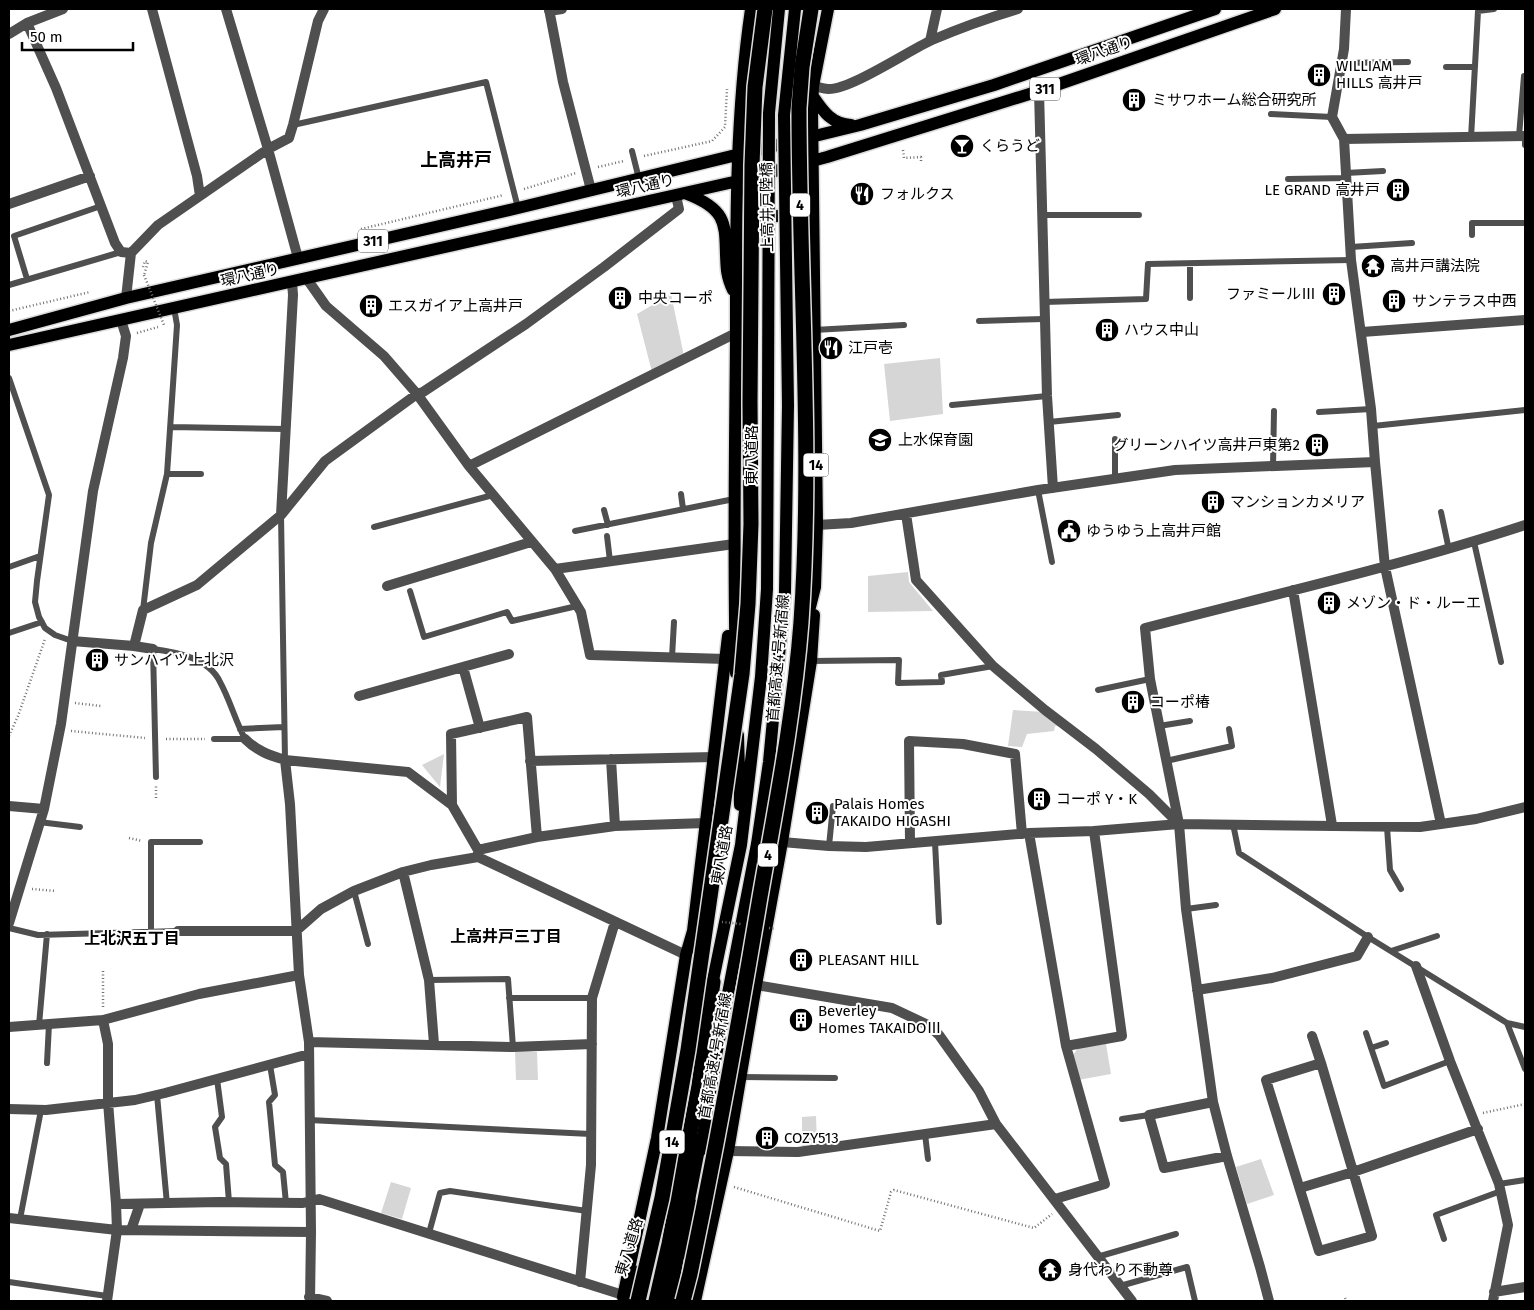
<svg xmlns="http://www.w3.org/2000/svg" width="1534" height="1310" font-family="'Fira Sans','Noto Sans JP',sans-serif">
<rect width="100%" height="100%" fill="#fff"/>
<path fill="#d6d6d6" d="M671,294l13,62 -32,16 -15,-58z
M940,358l3,56 -53,7 -6,-57z
M908,572l1,10 24,29 -65,1v-36z
M1013,710l31,2 18,14h-7l-1,5 -27,3 -5,13 -14,-1z
M444,754l-4,33 -18,-22z
M1106,1044l5,30 -33,6 -5,-25 5,-7z
M515,1051l22,1 1,28h-22z
M816,1116l1,28 -15,2v-29z
M1261,1159l13,36 -27,9 -11,-37z
M391,1182l20,6 -9,31 -21,-6z"/>
<g fill="none" stroke-linecap="round" stroke-linejoin="round">
<g stroke="#dbdbdb" stroke-width="15">
<path id="primary" d="M812,95c11,16 19,29 39,30
M687,194c47,18 36,36 40,77 1,6 3,13 6,19
M750,238c16,-24 33,-31 56,-9
M9,330l117,-32 392,-90 342,-83 134,-40 221,-76
M9,345l729,-164 89,-24 212,-66 236,-82
M805,627l10,-40 2,-62 -5,-416 1,-23 15,-77
M736,673c-3,-111 -1,-222 0,-333 0,-110 -1,-222 15,-331
M738,735l2,70
M711,990l30,-145 20,-168 6,-88 1,-187
M713,1071l44,-227 12,-82 16,-170 3,-187
M701,1150l9,-59
M688,1255l5,-50
M623,1297l34,-159 29,-183 7,-24 35,-295
M629,1301l10,-30
M695,1301l33,-150 28,-166 26,-143 29,-181 3,-46"/>
</g>
<g stroke="#dbdbdb" stroke-width="18">
<path id="highway" d="M707,1101l7,-38
M656,1301l13,-57 30,-158 14,-104
M668,1301l31,-160"/>
</g>
<path stroke="#717171" stroke-width="2.5" stroke-dasharray="1 2.5" stroke-linecap="butt" d="M903,150l1,8 17,-1v6
M644,156l68,-15 13,-14 2,-38
M598,167l26,-6
M524,189l52,-16
M361,229l143,-34
M143,267l2,-6 3,1 -4,13
M9,311l81,-19
M137,333l21,-6
M75,703l26,3
M71,731l74,7
M9,736l9,-20 27,-77
M166,739h39
M156,798v-12
M129,838l13,3
M32,889l24,2
M103,1007v-36
M1483,1113l42,-9
M734,1187l146,44 11,-39 3,-2 140,38 18,-14
M1345,1298l1,3"/>
<path stroke="#4f4f4f" stroke-width="6" d="M1341,63l67,-1
M1446,67h29
M1271,114l61,3
M293,125l193,-43 32,126
M1519,136l5,-60
M1525,136v9
M1471,138l7,-127 16,-2
M632,151l7,28
M1346,173l37,-2
M1288,179l59,-1
M1042,215h97
M1472,235v-12h53
M1351,247l61,-4
M1190,265v33
M27,279l-13,-43 87,-30
M9,285l112,-33
M1044,302l102,-3 2,-35 203,-4
M979,321l65,-2
M814,330l90,-5
M9,378l40,117 -12,86 -2,21 4,15 6,11 10,7 17,6
M952,405l95,-9
M1319,412l52,-3
M1049,422l69,-7
M1373,426l152,-16
M171,427l115,2
M1273,467l1,-56
M167,474h34
M1115,479v-40
M1038,490l14,72
M681,494l2,15
M604,510l4,15
M1441,512l8,38
M281,515l4,245
M374,527l119,-32
M575,531l159,-32
M607,536l3,25
M1474,542l27,120
M9,567l31,-11
M410,591l14,46 83,-25 5,9 65,-15
M143,610l8,-67 16,-69 10,-149 -3,-17
M9,633l33,-11
M672,657l2,-35
M811,661l88,-1 -1,23 44,-1 -1,-7 52,-9
M1098,690l52,-11
M1159,726l31,-5
M240,729l44,-2
M1166,761l66,-15 -3,-17
M156,777l-3,-128c23,3 56,9 67,33 10,18 15,38 25,57h-31
M39,822l41,5
M1233,824l6,29 129,84 139,86 18,4
M1387,827l3,43 11,19
M935,842l4,80
M829,846l4,-40
M354,891l14,53
M1186,909l30,-4
M9,928l29,7 140,-4
M151,931v-89h49
M1391,951l46,-15
M429,980l79,-1 5,68
M509,998h83
M1507,1023l18,46
M39,1025l8,-91
M1366,1033l18,53 66,-25
M1371,1048l15,-5
M47,1063l2,-39
M270,1065l5,30 -6,7 6,63 8,7 3,31
M741,1077l94,1
M217,1079l5,38 -7,10 5,31 6,6 3,38
M157,1095l10,109
M1122,1119l27,-4
M309,1120l282,14
M925,1134l3,25
M1499,1184l26,-4
M20,1219l21,-109
M429,1233l11,-40 10,-2 137,20
M1444,1239l-8,-24 65,-24
M1097,1257l79,-23
M9,1282l98,14
M1120,1286l67,-19 8,34"/>
<path stroke="#4f4f4f" stroke-width="10" d="M152,9l45,167 3,20
M226,9l42,140 30,109
M549,9l14,73 28,108
M1346,9l-2,40 -12,68 12,22 7,121 20,149 4,53 10,105 56,257
M549,11l13,-2
M27,23l29,65 59,155 6,9 10,1
M9,34l18,-11 36,-14
M930,41l7,-32
M813,86c5,1 11,3 15,3 22,1 80,-38 104,-49 28,-12 56,-22 86,-31
M1039,91l8,305 6,92
M1344,139l181,-3
M9,204l81,-28
M307,279l19,27 58,50 33,38 52,72 86,103 179,-25
M126,298l5,-45 27,-28 110,-76 21,-11 4,-13 25,-104 6,-12
M1362,332l163,-12
M469,466l267,-133
M906,514l10,66 77,86 52,44 51,39 53,45 29,29
M281,515l12,-220 -1,-13
M817,525l34,-2 187,-33 137,-20 200,-8
M555,569l26,43 9,43 136,4
M387,586l144,-44
M1293,590l39,235
M72,641l62,5 19,3
M134,646l9,-36 54,-25 84,-70 44,-54 92,-67 6,-2 103,-68 78,-57 75,-58 -3,-13
M463,667l17,61
M359,696l150,-42
M245,739c12,12 24,16 40,21l123,12 44,33 26,45v7
M611,759l4,67
M285,760l5,44 9,171 10,67 2,190 -1,69
M530,761l184,-4
M452,805l-1,-71 76,-17 10,120
M9,806l35,3
M1029,833l37,213 39,138 -50,15
M782,842l47,4 37,1 163,-14 65,-2 85,-7 241,3 56,-8 49,-12
M910,843l-1,-102 54,3 52,10 7,80
M478,850l59,-13 78,-11 91,-3
M403,872l26,108 5,64
M9,923l35,-114 17,-85 32,-233 30,-133 3,-22 -5,-16
M178,931h118l25,-22 33,-18 49,-19 28,-7 47,-8 208,98
M1416,966l34,95 49,123 9,41 -15,76
M756,985l136,23 36,17 11,10 40,56 17,33 136,177
M1197,990l75,-12 85,-22 11,-19
M103,1020l5,24v58l8,102 1,26 -10,71
M9,1027l94,-7 96,-26 100,-19
M1312,1036l9,27
M309,1042l204,5 79,-3
M1066,1046l56,-10 -28,-205
M1321,1063l51,173 -53,15 -53,-171z
M1213,1102l-64,13 15,53 63,-12
M9,1109l37,1 89,-10 30,-7 144,-39
M728,1151l70,1 198,-28
M1300,1188l53,-16 125,-43
M116,1204l103,-2 84,1 16,-4 304,96
M9,1218l108,12 194,2
M131,1230l9,-26
M580,1282l11,-117 1,-167 23,-76
M1494,1292l31,-5
M309,1297l18,4
M1269,1301l-9,-34 -33,-111 -14,-54 -27,-193 -7,-85 -29,-145 -5,-51c127,-33 255,-62 380,-103"/>
<use href="#primary" stroke="#000" stroke-width="12"/>
<use href="#highway" stroke="#000" stroke-width="15"/>
<g stroke="#dbdbdb" stroke-width="15" stroke-linecap="butt">
<path id="primary-bridge" d="M768,402l1,-289 10,-104
M788,405l-4,-290 11,-106"/>
</g>
<g stroke="#dbdbdb" stroke-width="18" stroke-linecap="butt">
<path id="highway-bridge" d="M638,1301l24,-103 26,-148 54,-376 6,-70 3,-80 -1,-122 2,-237 3,-78 10,-78
M683,1301l7,-27c26,-125 49,-251 70,-377 16,-92 34,-183 41,-275 12,-171 -2,-343 -2,-514l3,-41 9,-58"/>
</g>
<path stroke="#717171" stroke-width="2.5" stroke-dasharray="1 2.5" stroke-linecap="butt" d="M144,275l20,50
M722,922l19,2
M769,928l7,1"/>
<use href="#primary-bridge" stroke="#000" stroke-width="12"/>
<use href="#highway-bridge" stroke="#000" stroke-width="15"/>
</g>
<defs>
<g id="building-disc" transform="scale(1.25)"><circle r="9.5" fill="#000" stroke="#fff"/><path d="M-4-6H4V6H1V3H-1V6H-4ZM-2.5-4.3h1.7v1.8h-1.7ZM.8-4.3h1.7v1.8H.8ZM-2.5-1h1.7V.8h-1.7ZM.8-1h1.7V.8H.8Z" fill="#fff"/></g>
<g id="bar-disc" transform="scale(1.25)"><circle r="9.5" fill="#000" stroke="#fff"/><path d="M-6-5H6L.8 .8V4.5H3.5V6h-7V4.5H-.8V.8Z" fill="#fff"/></g>
<g id="restaurant-disc" transform="scale(1.25)"><circle r="9.5" fill="#000" stroke="#fff"/><path d="M-5-6h1v4h1v-4h1v4h1v-4h1v5L-1.5 .5V6h-2V.5L-5-1ZM5-6V6H3V1.5H1.5Q1.5-4 5-6Z" fill="#fff"/></g>
<g id="temple-disc" transform="scale(1.25)"><circle r="9.5" fill="#000" stroke="#fff"/><path d="M0-6L5-2H3V0L6.5 2.5H4V6H1.5V3h-3V6H-4V2.5H-6.5L-3 0V-2H-5Z" fill="#fff"/></g>
<g id="school-disc" transform="scale(1.25)"><circle r="9.5" fill="#000" stroke="#fff"/><path d="M0-5L7-2L0 1L-7-2ZM-4 1L0 2.5L4 1V4Q0 6-4 4Z" fill="#fff"/></g>
<g id="civic-disc" transform="scale(1.25)"><circle r="9.5" fill="#000" stroke="#fff"/><path d="M-.6-6.5H3V-4.5H.6V-3L4-1V1h2V6H-6V1h2V-1L-.6-3ZM-1.2 2.5V6h2.4V2.5Z" fill="#fff"/></g>
</defs>
<g fill-rule="evenodd">
<use href="#building-disc" x="1319" y="75"/>
<use href="#building-disc" x="1134" y="100"/>
<use href="#bar-disc" x="962" y="146"/>
<use href="#building-disc" x="1398" y="190"/>
<use href="#restaurant-disc" x="862" y="194"/>
<use href="#temple-disc" x="1373" y="266"/>
<use href="#building-disc" x="1334" y="294"/>
<use href="#building-disc" x="620" y="298"/>
<use href="#building-disc" x="1394" y="301"/>
<use href="#building-disc" x="371" y="306"/>
<use href="#building-disc" x="1107" y="330"/>
<use href="#restaurant-disc" x="831" y="348"/>
<use href="#school-disc" x="880" y="440"/>
<use href="#building-disc" x="1317" y="445"/>
<use href="#building-disc" x="1213" y="502"/>
<use href="#civic-disc" x="1069" y="531"/>
<use href="#building-disc" x="1329" y="603"/>
<use href="#building-disc" x="97" y="660"/>
<use href="#building-disc" x="1133" y="702"/>
<use href="#building-disc" x="1039" y="799"/>
<use href="#building-disc" x="817" y="813"/>
<use href="#building-disc" x="801" y="960"/>
<use href="#building-disc" x="801" y="1020"/>
<use href="#building-disc" x="767" y="1138"/>
<use href="#temple-disc" x="1050" y="1270"/>
</g>
<g text-anchor="middle" stroke-width="4" stroke-linejoin="round" paint-order="stroke">
<g fill="#fff" stroke="#4c4c4c" stroke-width="1">
<rect x="1030" y="77.5" width="30" height="23" rx="4"/>
<rect x="790" y="193.5" width="20" height="23" rx="4"/>
<rect x="358" y="229.5" width="30" height="23" rx="4"/>
<rect x="803.5" y="453.5" width="25" height="23" rx="4"/>
<rect x="758" y="843.5" width="20" height="23" rx="4"/>
<rect x="659.5" y="1130.5" width="25" height="23" rx="4"/>
</g>
<g font-size="14" font-weight="bold" fill="#000">
<text x="1045" y="94">311</text>
<text x="800" y="210">4</text>
<text x="373" y="246">311</text>
<text x="816" y="470">14</text>
<text x="768" y="860">4</text>
<text x="672" y="1147">14</text>
</g>
<g font-size="15" fill="#000" stroke="#fff">
<text transform="translate(1104 51) rotate(-19)" y="5">環八通り</text>
<text transform="translate(645 186) rotate(-13)" y="5">環八通り</text>
<text transform="translate(767 207) rotate(-91)" y="5">上高井戸陸橋</text>
<text transform="translate(250 275) rotate(-12)" y="5">環八通り</text>
<text transform="translate(752 455) rotate(-90)" y="5">東八道路</text>
<text transform="translate(778 658) rotate(-85)" y="5">首都高速4号新宿線</text>
<text transform="translate(722 855) rotate(-80)" y="5">東八道路</text>
<text transform="translate(715 1056) rotate(-80)" y="5">首都高速4号新宿線</text>
<text transform="translate(629 1247) rotate(-73)" y="5">東八道路</text>
</g>
<g font-size="15" fill="#000" stroke="#fff" text-anchor="start">
<text x="1336" y="71">WILLIAM<tspan x="1336" dy="17">HILLS 高井戸</tspan></text>
<text x="1152" y="105">ミサワホーム総合研究所</text>
<text x="980" y="151">くらうど</text>
<text x="1380" y="195" text-anchor="end">LE GRAND 高井戸</text>
<text x="880" y="199">フォルクス</text>
<text x="1390" y="271">高井戸講法院</text>
<text x="1316" y="299" text-anchor="end">ファミールⅢ</text>
<text x="638" y="303">中央コーポ</text>
<text x="1412" y="306">サンテラス中西</text>
<text x="388" y="311">エスガイア上高井戸</text>
<text x="1124" y="335">ハウス中山</text>
<text x="848" y="353">江戸壱</text>
<text x="898" y="445">上水保育園</text>
<text x="1300" y="450" text-anchor="end">グリーンハイツ高井戸東第2</text>
<text x="1230" y="507">マンションカメリア</text>
<text x="1086" y="536">ゆうゆう上高井戸館</text>
<text x="1346" y="608">メゾン・ド・ルーエ</text>
<text x="114" y="665">サンハイツ上北沢</text>
<text x="1150" y="707">コーポ椿</text>
<text x="1056" y="804">コーポ Y・K</text>
<text x="834" y="809">Palais Homes<tspan x="834" dy="17">TAKAIDO HIGASHI</tspan></text>
<text x="818" y="965">PLEASANT HILL</text>
<text x="818" y="1016">Beverley<tspan x="818" dy="17">Homes TAKAIDOⅢ</tspan></text>
<text x="784" y="1143">COZY513</text>
<text x="1068" y="1275">身代わり不動尊</text>
</g>
<g font-size="16" font-weight="bold" fill="#000" stroke="#fff">
<text x="506" y="942">上高井戸三丁目</text>
<text x="132" y="944">上北沢五丁目</text>
</g>
<g font-size="18" font-weight="bold" fill="#000" stroke="#fff">
<text x="456" y="166">上高井戸</text>
</g>
</g>
<rect width="1534" height="1310" fill="none" stroke="#000000" stroke-width="20"/>
<path d="M22 42v8h111v-8" fill="none" stroke="#000000" stroke-width="2.5"/>
<text x="30" y="42" font-size="15" fill="#000000" stroke="#ffffff" stroke-width="4" paint-order="stroke">50 m</text>
</svg>
